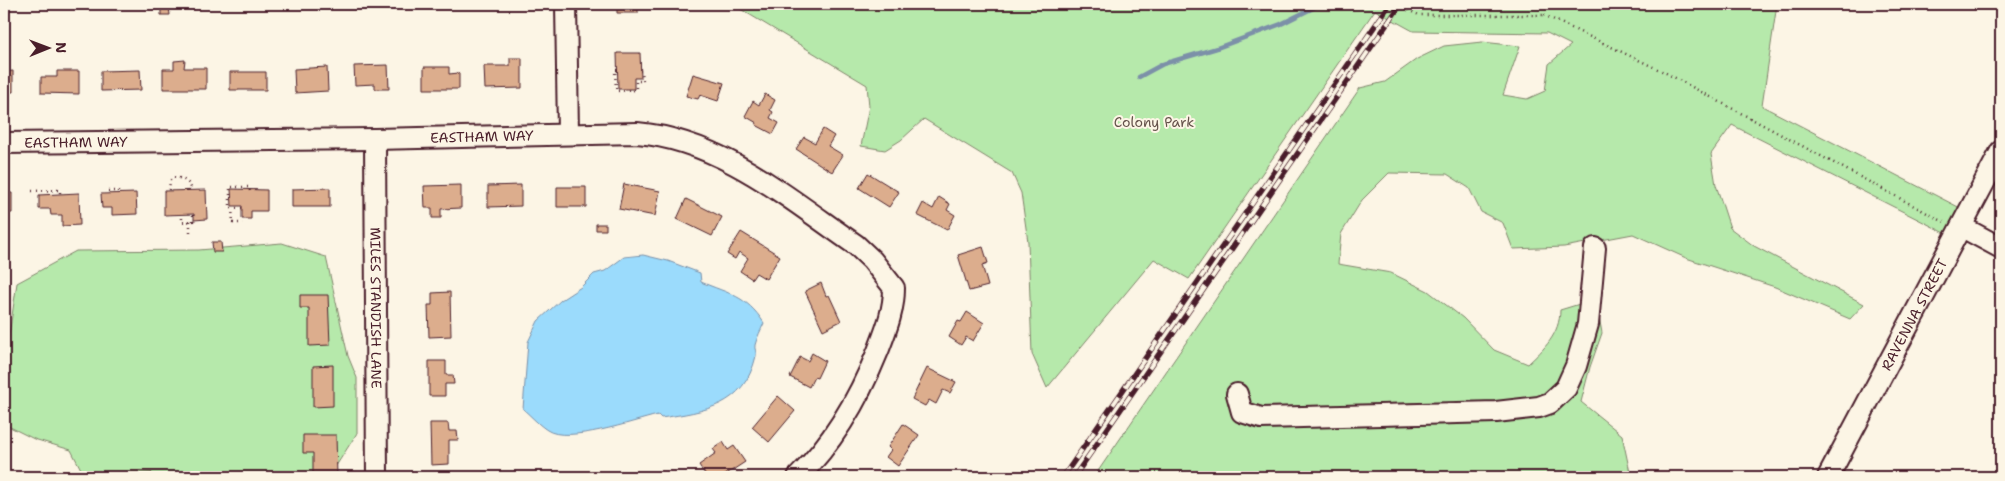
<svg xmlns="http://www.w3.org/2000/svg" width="2005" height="481" font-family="'Shantell Sans',sans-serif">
<rect width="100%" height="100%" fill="#fcf5e5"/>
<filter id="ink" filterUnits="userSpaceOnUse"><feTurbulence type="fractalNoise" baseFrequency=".02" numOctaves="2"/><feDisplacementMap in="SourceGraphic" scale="10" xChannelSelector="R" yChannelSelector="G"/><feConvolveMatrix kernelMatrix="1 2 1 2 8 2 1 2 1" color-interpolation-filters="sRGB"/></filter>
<g filter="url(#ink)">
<path fill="#b6e9ab" stroke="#80846b" d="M282,4h118c-37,9 -78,4 -115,2z
M732,4h1045l-15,102 206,106 -13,26 -223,-113 -21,29 5,31 14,43 24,18 110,58 -14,15 -75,-32 -89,-29 -53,-24 -69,13 -51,2 -10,-26 -22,-11 -12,-24 -22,-14 -58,-1 -27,27 -21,34 -3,30 53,9 37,18 35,27 31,32 34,14c16,-15 32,-30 32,-54l36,-11 6,34 -12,34 -9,35 41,33 9,42h-537l266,-389 25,-6 32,-23 27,-13 38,-4 38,4 -17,49 24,4 18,-8 4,-27 22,-19 -24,-12 -134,-2 -38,-21 -186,269 -35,-20 -107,129 -15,-34 -4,-112 -7,-49 -9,-20 -88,-54 -23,21 -16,10 -24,-4 8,-40 -2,-21z
M282,243l44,14 22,99 9,22v55l-28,44h-244l-14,-27 -37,-11 -30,-15v-76h3l10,-65 59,-32 123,-1z"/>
<path fill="#9bdbfc" stroke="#7b90a8" d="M643,255l25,6 32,12 1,9c28,12 45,13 63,41 -3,7 -7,14 -9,22 -1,4 2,7 1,11 -12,51 -51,55 -95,62l-3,-3c-25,6 -91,29 -111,15 -8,-5 -16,-14 -24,-21l5,-67 10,-21 23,-21 20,-13 13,-13 11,-3 19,-14z"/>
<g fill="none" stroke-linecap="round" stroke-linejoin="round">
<path stroke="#7b90a8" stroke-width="4.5" d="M1139,77l24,-13 54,-16 64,-24 40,-20"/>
</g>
<path fill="#dcad8d" stroke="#4a1f2b" d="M617,4h21v9h-21z
M169,7l1,8h-9v-7z
M617,53h23l1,25h-7v11h-16z
M510,58h12v30l-37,1 -1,-23h26z
M185,60l-1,8h22v21h-43v-20h11v-8z
M388,65l1,24h-14v-5l-20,1 -1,-19z
M327,67l1,24 -33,2 -1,-24z
M424,67h25v7l10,-1v16h-35z
M140,70l1,20 -40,1v-20z
M13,71v21h-9v-20z
M57,71h22v23l-38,-1v-16h16z
M230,72h36v18h-36z
M693,74l31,9 -6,18 -18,-6 -2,4 -12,-3z
M765,94l10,6 -5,10 3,2 -3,6 9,5 -6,11 -17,-9 1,-2 -12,-7 8,-15 6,4z
M823,129l11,7 -6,10 15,9 -11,17 -36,-23 8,-12 11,6z
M868,173l31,19 -10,15 -30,-19z
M624,184l36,7 -5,25 -36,-7z
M461,185v23l-20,1v9h-9v-10h-7l-1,-22z
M521,185v21l-33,1v-21z
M557,187h29v20h-29z
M330,188v19h-38v-18z
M231,189l36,1v21h-16v8h-9v-13h-10z
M206,190l1,29 -13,1v-6l-30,1v-24z
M4,193h8v20h-8z
M79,193l1,32 -18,1v-11h-11l-1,-6h-11v-14z
M136,193l1,21 -25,1v-7h-10l-1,-14z
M939,197l11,7 -3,6 8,5 -8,15 -30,-15 6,-12 10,6z
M686,199l36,18 -10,19 -35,-17z
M596,224h10v6h-10z
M741,232l39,24 -14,23 -10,-6 -4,6 -12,-8 8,-13 -9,-6 -4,7 -8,-5z
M212,242h9l1,10h-9z
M983,247l5,16 -6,2 6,21 -19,5 -11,-36z
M821,283l5,13 3,-1 12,26 -18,9 -18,-39z
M450,292l1,44 -22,1 -1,-32h4v-12z
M300,295h28l2,50 -21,1v-38h-9z
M967,312l17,11 -11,18 -7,-4 -5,8 -12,-8 9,-16 3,1z
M812,353l13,8 -8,17 -3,-1 -5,10 -19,-10 10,-20 8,4z
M429,361h17v14h7l1,9h-9v12h-16z
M333,365v41l-20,1v-41z
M927,368l29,14 -6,11 -7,-3 -7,14 -7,-4 -4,6 -13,-7z
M778,396l17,15 -26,31 -17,-15z
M430,423h18l1,8h8l1,9h-9v24l-18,1z
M903,424l16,11 -21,31 -12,-9 5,-7 -3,-3z
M303,435h33l1,42h-24v-24h-10z
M723,442l5,8 6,-4 11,16 -23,15h-15l-8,-12 17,-12 -3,-4z
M152,473v4h-38v-3z"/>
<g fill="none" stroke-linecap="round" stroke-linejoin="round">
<g stroke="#4a1f2b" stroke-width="24">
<g id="minor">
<path d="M566,4l2,129"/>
<path id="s1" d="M375,139l2,338"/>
<path id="s2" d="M4,143l371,-4 262,-6c84,7 152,66 219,112l16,15 22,28c0,23 -8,42 -16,63 -19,47 -44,91 -80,126"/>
<path d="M1962,227l39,21"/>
<path d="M1237,394l5,18 19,6 235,-6 43,-5 11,-4 16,-15 10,-22 12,-42 7,-76"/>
<path id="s3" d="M1828,477l173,-326"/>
</g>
</g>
<path stroke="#4a1f2b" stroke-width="2.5" stroke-dasharray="1 4" stroke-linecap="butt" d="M1544,15l122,58 278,149
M617,70h-2l1,21 20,-1v-9h7l-1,-10h-2
M169,190l1,-9 3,-4c9,1 17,4 19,14
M32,191l28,-1v4
M108,191h10v2
M232,208l1,15h10
M242,208h-12v-21h19l1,4
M182,218v4l11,-1v-6
M190,221v12"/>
<use href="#minor" stroke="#fcf5e5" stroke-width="20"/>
<g stroke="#4a1f2b" stroke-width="5.5">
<path id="rail" d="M1063,477l327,-473
M1074,477l327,-473"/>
</g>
<use href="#rail" stroke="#fcf5e5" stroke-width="4" stroke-dasharray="11" stroke-linecap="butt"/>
<path stroke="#4a1f2b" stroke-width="2.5" stroke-dasharray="1 4" stroke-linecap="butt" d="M1394,4l25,11h125"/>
</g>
</g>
<g text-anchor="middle" stroke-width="4" stroke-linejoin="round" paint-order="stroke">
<g font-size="14" fill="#65524b" stroke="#fcf5e5">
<text x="1154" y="127">Colony Park</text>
</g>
<g font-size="14" fill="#4a1f2b" stroke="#fcf5e5">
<text dy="5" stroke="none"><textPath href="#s2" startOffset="478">EASTHAM WAY</textPath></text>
<text dy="5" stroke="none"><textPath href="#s2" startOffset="72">EASTHAM WAY</textPath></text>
<text dy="5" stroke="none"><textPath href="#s1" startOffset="169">MILES STANDISH LANE</textPath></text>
<text dy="5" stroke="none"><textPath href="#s3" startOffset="184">RAVENNA STREET</textPath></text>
</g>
</g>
<rect width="2005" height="481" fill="none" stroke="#fcf5e5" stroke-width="20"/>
<rect x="10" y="10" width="1985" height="461" fill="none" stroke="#4a1f2b" stroke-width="2" filter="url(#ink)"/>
<g transform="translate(48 48) rotate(89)" stroke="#fcf5e5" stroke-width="4" paint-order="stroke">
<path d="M0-4L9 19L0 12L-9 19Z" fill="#4a1f2b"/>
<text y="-8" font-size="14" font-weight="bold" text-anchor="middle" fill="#4a1f2b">N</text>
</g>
</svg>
